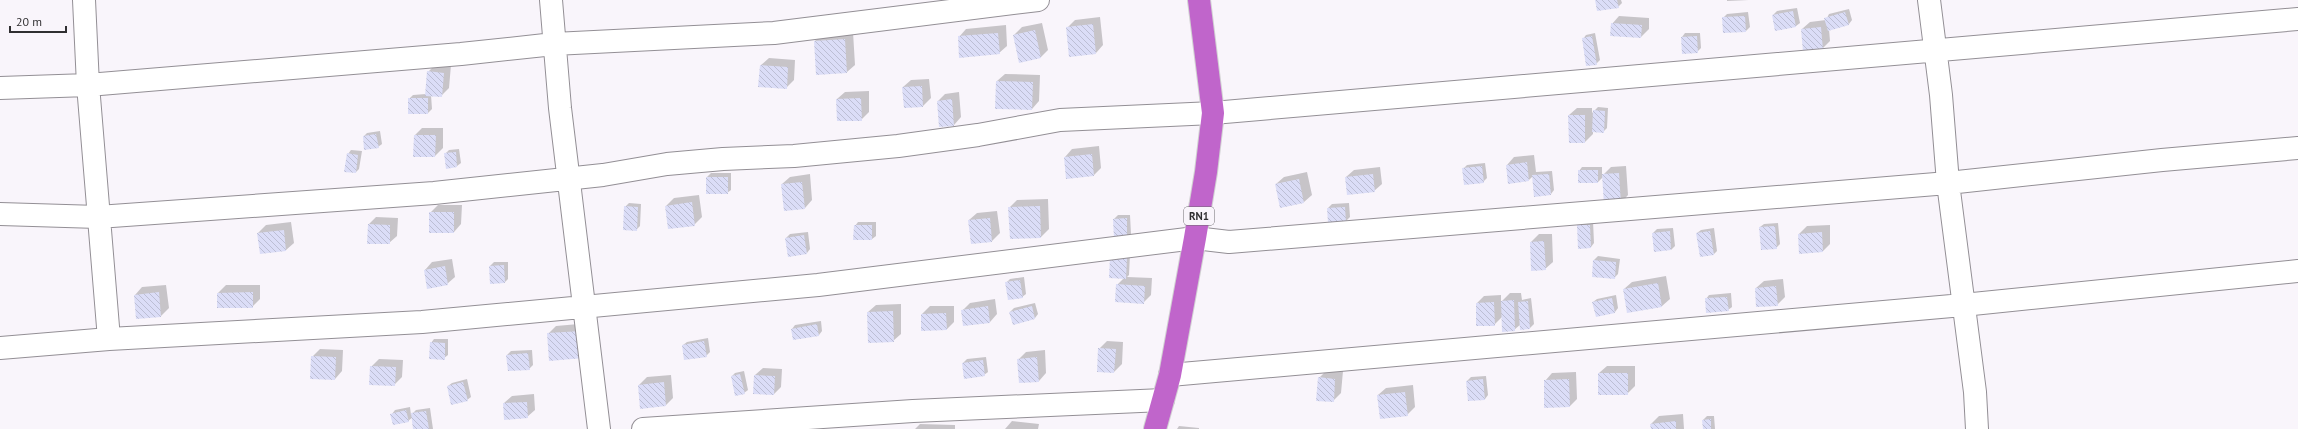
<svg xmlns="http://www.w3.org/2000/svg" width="2298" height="429" font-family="'PT Sans',sans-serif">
<defs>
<pattern id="building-back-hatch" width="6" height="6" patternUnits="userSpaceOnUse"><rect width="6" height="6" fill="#dbddf7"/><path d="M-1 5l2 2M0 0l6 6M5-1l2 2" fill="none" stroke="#bcbed4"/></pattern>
</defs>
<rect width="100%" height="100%" fill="#f9f5fb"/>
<path fill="#0003" d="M1596,0h25l1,3 -4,4z
M1727,0h22l-22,1z
M1797,8l3,15 -4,3 -23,-11 4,-4z
M1849,9l3,11 -3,4 -20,5 1,12 -8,8 -20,-20 8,-7 16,-2 3,-6z
M1748,12l2,15 -4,4 -23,-13 4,-4z
M1619,16l30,2v11l-8,8 -29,-13z
M1100,17l3,28 -7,8 -29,-25 8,-8z
M1042,23l6,27 -8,8 -26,-23 8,-8z
M1006,25l1,21 -8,7 -40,-16 7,-8z
M853,32l2,33 -8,7 -32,-31 8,-8z
M1595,33l5,27 -4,4 -13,-25 3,-4z
M1685,33h15l1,15 -4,4 -15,-15z
M769,58l26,2 -1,20 -8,8 -25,-23z
M436,64l15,1 -2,23 -8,8 -10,-1 1,14 -4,4 -19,-14 4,-4 13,-1 2,-22z
M1005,74l35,1 -1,26 -7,8 -35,-28z
M929,79l2,19 -8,8 -20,-19 8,-7z
M869,91v21l-8,8 -24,-21 8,-7z
M959,92l2,25 -7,8 -16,-24 7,-7z
M1598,107l10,1 -1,20 -4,4 -10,-1v3l-8,8h-15l-1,-27 8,-7h15v5z
M422,128h21v20l-8,8h-21l1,-21z
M380,131l2,13 -4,3 -14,-11 3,-3z
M1099,146l2,22 -7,7 -29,-18 7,-8z
M459,149l2,14 -4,3 -10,1 -1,-14 3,-3z
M351,150l11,1 -3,18 -3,3 -8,-18z
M1534,155l2,17 16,-1 2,19 -3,4 -18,-18 -4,4 -22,-15 7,-8z
M1485,163l2,15 -4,4 -20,-13 4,-4z
M1626,166l2,29 -7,8 -18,-26 -5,5h-19v-11l3,-4h20v9l9,-9z
M1380,167l2,17 -8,7 -28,-14 8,-7z
M1307,172l5,23 -8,7 -28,-18 8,-7z
M711,173h20v17l-4,3 -20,-16z
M810,174l2,26 -7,8 -23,-24 8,-7z
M699,195l3,22 -8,8 -28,-19 8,-8z
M1048,199l1,30 -8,8 -30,1 -2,-30 8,-8z
M629,203l12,1 -1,22 -4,4 -11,-23z
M1349,203l1,14 -4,4 -18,-13 4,-4z
M438,205h24l-1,19 -7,8 -24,-19z
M997,211l3,22 -8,8 -20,2 -3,-23 8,-7z
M1118,215h12l1,19 -4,4 -13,-19z
M376,217l22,1 -1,18 -8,7 -20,-19z
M1593,221l1,22 -3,4 -13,-21 4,-4z
M291,222l3,21 -8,7 -25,3 -3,-20 8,-8z
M858,222h18v14l-4,3 -17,-13z
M1778,223l2,21 -4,4 -16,-21 4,-3z
M1830,225v19l-7,7 -24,-17 8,-8z
M1673,228l2,18 -4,4 -18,-17 4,-4z
M1714,228l3,23 -3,3 -17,-21 4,-3z
M808,232l2,17 -3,4 -21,-15 4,-4z
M1539,234h13l1,28 -8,7 -13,1 -1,-28z
M1130,254l-1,21 -2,2 25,1 -1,17 -8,8 -26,-18 7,-7 -13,-21z
M1598,256l22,3 -2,15 -4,4 -21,-2 1,-16z
M452,259l3,18 -8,7 -22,-14 7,-8z
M494,262h14v17l-3,3 -15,-16z
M1666,276l4,23 -8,7 -38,-17 8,-7z
M1024,277l2,17 -4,3 -16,-14 4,-4z
M1783,279l2,18 -8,8 -21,-17 8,-7z
M166,285l3,23 -8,8 -24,2 -2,-23 7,-8z
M226,285h34v14l-8,8 -34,-14z
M1510,293h11l1,7 9,-2 3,26 -4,4 -9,1v-5l-7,6 -12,-13 -8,8 -17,-22 7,-7 17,-1v7z
M1731,293l1,14 -4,3 -22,-11 3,-4z
M1616,295l2,13 -3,4 -22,-10 4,-3z
M995,299l2,15 -7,8 -28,-11 8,-8z
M1035,303l3,11 -3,4 -25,-6 4,-4z
M901,304v30l-8,7 -25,-29 8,-7z
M930,306h24v16l-7,7 -25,-15z
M821,321l1,10 -3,4 -27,-6 3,-4z
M590,323l2,27 -44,-16 8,-8z
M708,338l2,14 -4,4 -23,-11 4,-3z
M434,339h14v16l-4,3 -13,-15z
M1107,341l16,1 -1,22 -8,8 -15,-23z
M320,349l23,1 -1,21 -7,8 -23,-22z
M532,350l1,15 -4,4 -22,-14 4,-4z
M1045,350l1,23 -7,8 -21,-21 8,-8z
M986,357l2,15 -4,3 -21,-12 4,-4z
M379,359l24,1 -1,17 -8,8 -23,-18z
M1607,366h28v20l-8,8 -28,-21z
M763,368l19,1 -1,18 -7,7 -19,-19z
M1327,370l16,1 -2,22 -8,8 -14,-23z
M744,371l4,19 -4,3 -12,-17 3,-3z
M1576,372l1,27 -7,7 -25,-25 7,-8z
M671,375l2,23 -7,7 -27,-20 8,-8z
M1486,376l2,19 -3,4 -18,-18 4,-4z
M467,379l4,18 -4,3 -19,-14 4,-3z
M1413,385l2,22 -8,8 -29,-20 8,-7z
M534,394l1,16 -8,7 -23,-14 8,-7z
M410,407l1,8 5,-5 14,-2 3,21h-19l-1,-12 -5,4 -16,-7 3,-4z
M1683,414l1,15h-32l-1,-5 8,-8z
M1707,416h7l1,13h-11l-1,-9z
M1012,421l27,3 -1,5h-33z
M920,424l35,1v4h-40z
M1179,426l20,2v1h-22z"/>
<path fill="url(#building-back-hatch)" d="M1595,0h22l2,8 -22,3z
M1793,11l3,16 -21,4 -3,-16z
M1845,12l4,13 -21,6 -4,-13z
M1745,16l1,16 -23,1 -1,-16z
M1611,23l31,2 -1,13 -31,-2z
M1093,24l3,30 -27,3 -3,-30z
M1821,27l2,23 -20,2 -2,-23z
M1035,30l6,28 -22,5 -6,-28z
M998,33l2,21 -41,4 -1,-22z
M1592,36l5,29 -11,1 -4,-28z
M1697,36l1,17 -16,1 -1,-17z
M845,39l2,34 -31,2 -2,-34z
M760,65l28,2 -1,22 -29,-2z
M427,71l17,2 -2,24 -17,-1z
M996,81l37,1 -1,28 -37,-1z
M922,86l1,21 -19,1 -2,-21z
M408,98h20v16h-20z
M861,98l1,23h-25l-1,-22z
M952,99l2,27 -15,1 -2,-26z
M1593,110l12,1 -1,22 -12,-1z
M1568,115h17v28h-16z
M376,134l3,14 -15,2 -1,-14z
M414,135h22l-1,22h-22z
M456,152l1,15 -11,2 -2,-16z
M347,153l11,2 -2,18 -12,-1z
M1092,154l2,22 -28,3 -2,-22z
M1527,162l2,19 -21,3 -2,-19z
M1482,166l2,17 -20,2 -2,-17z
M1578,170h20v13h-20z
M1619,173l2,31 -17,1 -2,-31z
M1373,174l2,18 -28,3 -2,-18z
M1549,174l2,21 -17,2 -2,-22z
M706,177h22v17h-22z
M1299,179l5,24 -24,5 -5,-24z
M802,182l3,27 -21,2 -3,-27z
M692,202l3,24 -27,3 -3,-23z
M624,206l14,1 -1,24 -14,-1z
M1040,206l1,32 -31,1 -2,-32z
M1345,207l1,15 -18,1 -1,-15z
M429,212h25v21h-25z
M990,218l2,24 -21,2 -3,-24z
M1127,218v21h-13l-1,-20z
M368,224l22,1v19h-23z
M854,225h18v15h-19z
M1577,225h13l1,23 -13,1z
M1775,226l2,23 -16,1 -2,-23z
M284,230l2,21 -26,3 -3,-21z
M1670,231l1,19 -17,2 -2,-19z
M1710,231l4,24 -14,2 -4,-24z
M1822,232l1,20 -24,2 -1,-20z
M804,235l3,19 -19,3 -3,-19z
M1544,241l2,29 -15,1 -1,-29z
M1110,257l17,1 -1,21 -17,-1z
M1593,260l23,2 -1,17 -23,-2z
M504,265l1,18 -15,1 -1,-18z
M445,266l3,19 -21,4 -3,-19z
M1020,280l3,18 -15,2 -3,-18z
M1658,283l4,24 -35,6 -4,-24z
M1116,284l29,2 -1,18 -29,-2z
M1776,286l2,20 -22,1 -1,-19z
M159,292l2,25 -25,2 -2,-24z
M253,292v16h-36v-15z
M1727,297l2,14 -23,2 -1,-15z
M1612,298l3,15 -19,4 -4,-15z
M1514,300l1,31 -13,1 -1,-31z
M1528,301l2,28 -10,1 -2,-28z
M1494,302l1,24h-19v-23z
M988,306l2,17 -27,3 -2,-16z
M1032,306l3,13 -22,6 -4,-13z
M893,311l1,31 -26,1 -1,-31z
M946,313l1,17 -26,1v-17z
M817,324l2,12 -26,4 -2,-11z
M582,331l2,27 -35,3 -2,-28z
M704,341l3,16 -23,3 -2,-15z
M430,342l15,1v17l-16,-1z
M1098,348l18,1 -2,24 -17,-1z
M528,353l2,17 -22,1 -2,-16z
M311,356l25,1 -1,23 -25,-1z
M1037,357l2,25 -20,1 -2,-24z
M983,360l2,16 -21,3 -2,-16z
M370,366l26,1 -1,19 -26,-1z
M1598,373h30v22h-30z
M740,374l5,20 -10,2 -4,-20z
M754,375l21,1 -1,19 -21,-1z
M1318,377l17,2 -1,23 -18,-1z
M1483,379l2,21 -17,1 -2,-20z
M1569,379l1,28 -26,1v-28z
M463,382l5,19 -17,4 -4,-19z
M664,382l2,24 -26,3 -2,-24z
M1405,392l3,24 -28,3 -3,-24z
M527,402l1,16 -24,2 -1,-17z
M406,410l3,12 -16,3 -3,-11z
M426,411l3,18h-16l-2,-16z
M1711,419v10h-8l-1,-9z
M1676,421v8h-25l-1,-5z"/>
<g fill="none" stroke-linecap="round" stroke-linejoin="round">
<g stroke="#938f95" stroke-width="24">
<path id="street" d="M84,0l4,85 21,254
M551,0l9,108 39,321
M1929,0l12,95 7,88 27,209 2,37
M0,88l88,-3 373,-31 93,-10 220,-11 264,-33
M0,214l98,3 336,-24 169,-18 64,-11 56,-5 71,-3 104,-10 80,-11 82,-15 153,-7 1085,-94
M0,348l109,-9 313,-17 396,-37 377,-47 34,4 719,-59 214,-23 136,-12
M1170,375l793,-70 335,-34
M643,429l270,-18 250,-11"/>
</g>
<g stroke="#d1d1d2" stroke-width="24">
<path id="highway" d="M1155,429l15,-54 25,-137 11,-66 7,-59 -14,-113"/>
</g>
<use href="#street" stroke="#fff" stroke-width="22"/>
<use href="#highway" stroke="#c065cb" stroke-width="22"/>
</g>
<g text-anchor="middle" stroke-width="3.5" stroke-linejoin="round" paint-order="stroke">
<rect fill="#f9f5fb" stroke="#6c6a6e" stroke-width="1" x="1184" y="207" width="30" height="18" rx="3"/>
<g font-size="11" font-weight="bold" fill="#302f31">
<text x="1199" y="220">RN1</text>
</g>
</g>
<path d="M10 26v6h56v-6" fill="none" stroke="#302f31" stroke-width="2"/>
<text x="16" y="26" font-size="12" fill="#302f31" stroke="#f9f5fb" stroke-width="3" paint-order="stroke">20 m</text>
</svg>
